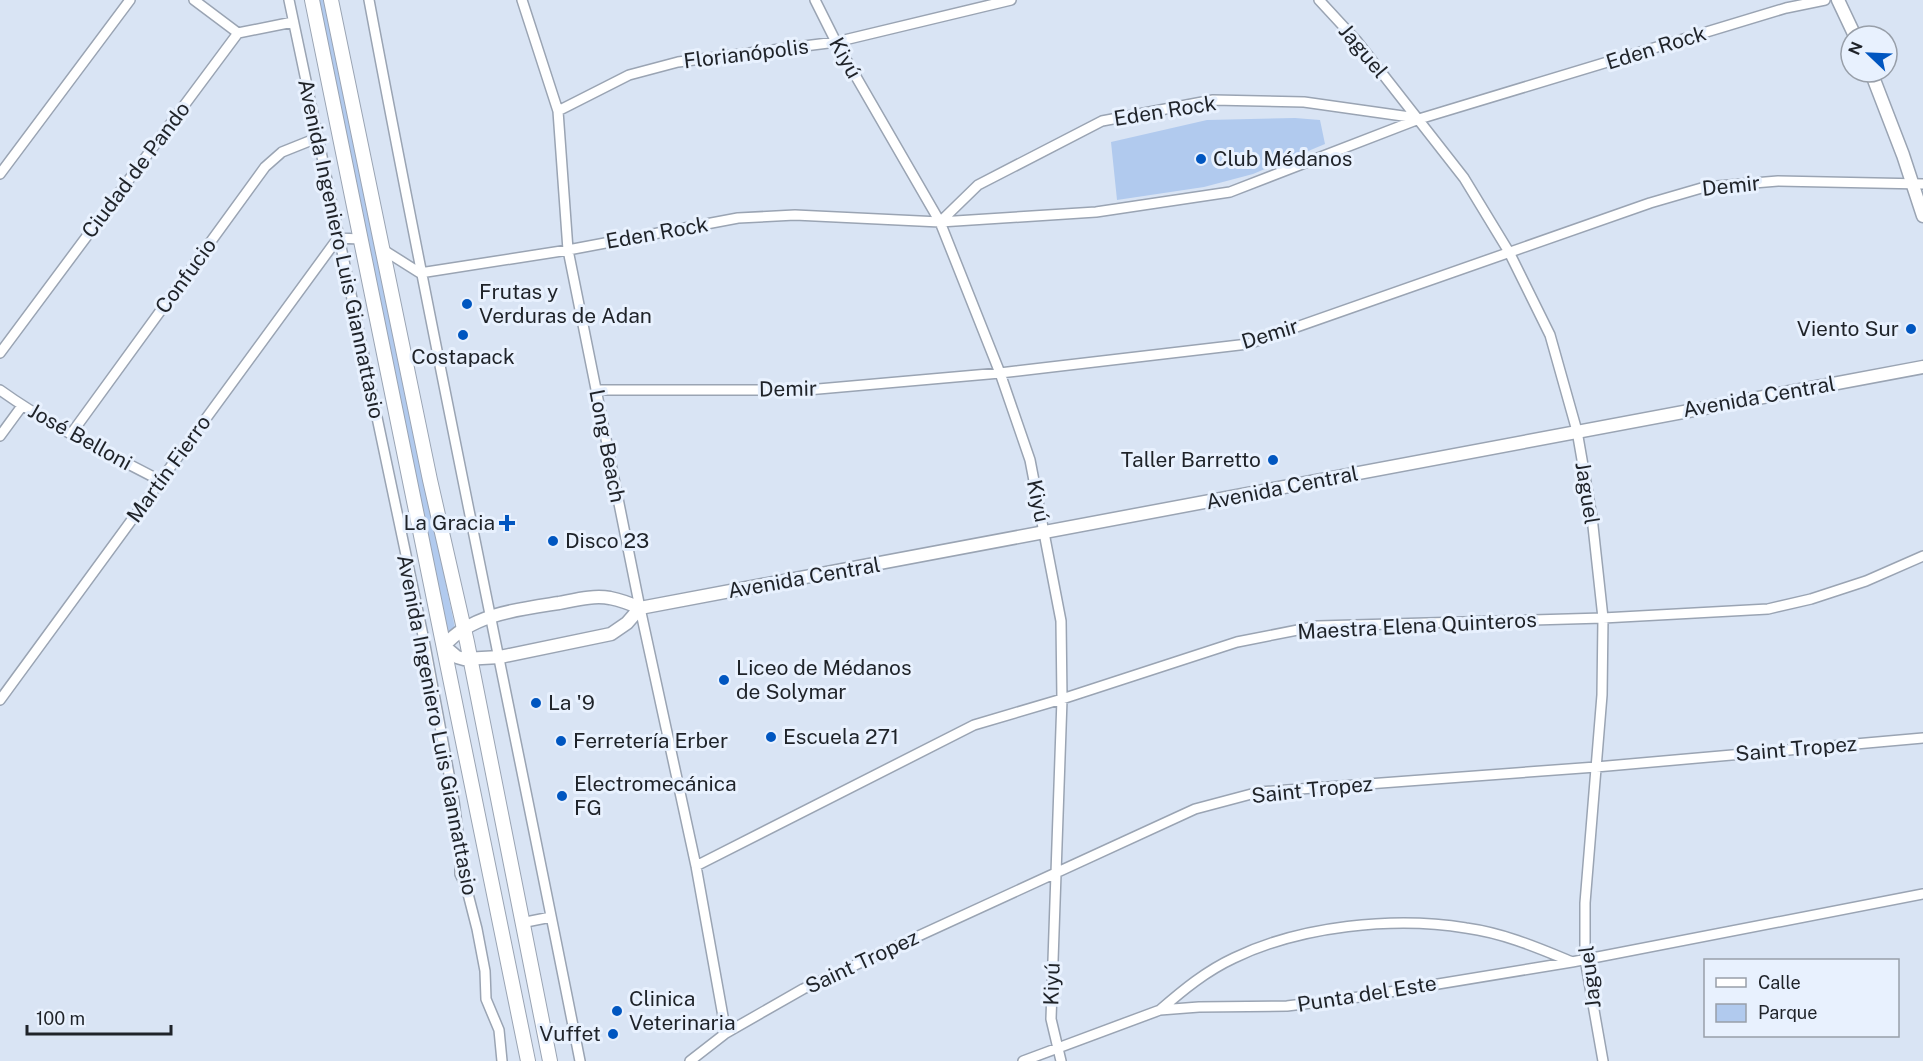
<svg xmlns="http://www.w3.org/2000/svg" width="1923" height="1061" font-family="'Public Sans',sans-serif">
<rect width="100%" height="100%" fill="#d9e4f4"/>
<path fill="#b1caee" d="M317,0h9l130,633 -9,1z
M1295,118l25,2 5,24 -72,30 -49,13 -87,13 -6,-58 96,-22z"/>
<g fill="none" stroke-linecap="round" stroke-linejoin="round">
<g stroke="#9aa4b3" stroke-width="12">
<path id="street" d="M194,0l44,33
M289,0l136,645 29,156 6,47v26l6,12 11,43 8,42 1,28 13,31 3,31
M369,0c66,354 141,707 211,1061
M522,0l36,111 10,139 72,358 56,258 30,167
M815,0l21,42 104,180 60,151 30,87 31,161 1,78 -11,320 10,42
M1319,0l37,40 108,138 45,74 41,83 27,96 15,86 11,101 -1,77 -17,208v56l18,102
M558,111l71,-36 49,-13 158,-20 175,-42
M0,174l130,-174
M940,222l38,-37 124,-64 111,-21 91,2 113,16
M338,238l22,1
M382,249l38,24 148,-23 170,-32 57,-3 145,7 156,-10 134,-20 189,-73 367,-111 39,-8
M0,353l238,-320 55,-11
M0,390c50,36 106,62 161,91
M596,390h211l193,-17 248,-29 402,-141 55,-16 73,-6 145,3
M71,434l194,-267 17,-15 35,-14
M0,436l22,-30
M0,700l338,-462
M696,866l278,-141 88,-26 175,-57 81,-16 285,-8 165,-9 43,-10 55,-18 57,-25
M521,923l30,-6
M1160,1010c23,-20 46,-39 74,-52 66,-32 160,-42 232,-30 37,5 70,19 104,33
M690,1061l36,-28 77,-44 392,-180 64,-17 337,-25 327,-29
M1023,1061l137,-51 39,-3 88,-1 72,-9 213,-35 351,-68"/>
</g>
<g stroke="#9aa4b3" stroke-width="15">
<path id="secondary" d="M1838,0l17,36
M1871,72l32,83 20,61
M640,608l-13,15 -16,11 -111,23 -36,2 -7,-2 -13,-11c27,-32 76,-37 115,-43 16,-3 34,-8 51,-5 10,2 21,6 30,10l1283,-241"/>
</g>
<g stroke="#9aa4b3" stroke-width="16">
<path id="primary" d="M312,0l216,1061
M331,0l99,480 37,162 83,419"/>
</g>
<use href="#street" stroke="#fff" stroke-width="9"/>
<use href="#secondary" stroke="#fff" stroke-width="12"/>
<use href="#primary" stroke="#fff" stroke-width="14"/>
</g>
<g fill="#0056c0" stroke="#e8f1fe" stroke-width="2">
<circle cx="1201" cy="159" r="6"/>
<circle cx="467" cy="304" r="6"/>
<circle cx="1911" cy="329" r="6"/>
<circle cx="463" cy="335" r="6"/>
<circle cx="1273" cy="460" r="6"/>
<path d="M504 514h6v6h6v6h-6v6h-6v-6h-6v-6h6z"/>
<circle cx="553" cy="541" r="6"/>
<circle cx="724" cy="680" r="6"/>
<circle cx="536" cy="703" r="6"/>
<circle cx="771" cy="737" r="6"/>
<circle cx="561" cy="741" r="6"/>
<circle cx="562" cy="796" r="6"/>
<circle cx="617" cy="1011" r="6"/>
<circle cx="613" cy="1034" r="6"/>
</g>
<g text-anchor="middle" stroke-width="6" stroke-linejoin="round" paint-order="stroke">
<g font-size="21" fill="#1f2329" stroke="#e8f1fe">
<text transform="translate(1656 48) rotate(-17)" y="7">Eden Rock</text>
<text transform="translate(1363 51) rotate(50)" y="7">Jaguel</text>
<text transform="translate(746 54) rotate(-7)" y="7">Florianópolis</text>
<text transform="translate(845 58) rotate(61)" y="7">Kiyú</text>
<text transform="translate(1165 111) rotate(-9)" y="7">Eden Rock</text>
<text transform="translate(136 170) rotate(-53)" y="7">Ciudad de Pando</text>
<text transform="translate(1731 186) rotate(-6)" y="7">Demir</text>
<text transform="translate(657 233) rotate(-10)" y="7">Eden Rock</text>
<text transform="translate(341 249) rotate(78)" y="7">Avenida Ingeniero Luis Giannattasio</text>
<text transform="translate(186 276) rotate(-54)" y="7">Confucio</text>
<text transform="translate(1270 334) rotate(-17)" y="7">Demir</text>
<text transform="translate(788 389) rotate(-1)" y="7">Demir</text>
<text transform="translate(1759 397) rotate(-10)" y="7">Avenida Central</text>
<text transform="translate(80 437) rotate(29)" y="7">José Belloni</text>
<text transform="translate(607 446) rotate(79)" y="7">Long Beach</text>
<text transform="translate(169 469) rotate(-54)" y="7">Martín Fierro</text>
<text transform="translate(1282 488) rotate(-11)" y="7">Avenida Central</text>
<text transform="translate(1587 493) rotate(81)" y="7">Jaguel</text>
<text transform="translate(1038 501) rotate(78)" y="7">Kiyú</text>
<text transform="translate(804 578) rotate(-10)" y="7">Avenida Central</text>
<text transform="translate(1417 626) rotate(-3)" y="7">Maestra Elena Quinteros</text>
<text transform="translate(437 725) rotate(79)" y="7">Avenida Ingeniero Luis Giannattasio</text>
<text transform="translate(1796 749) rotate(-5)" y="7">Saint Tropez</text>
<text transform="translate(1312 790) rotate(-6)" y="7">Saint Tropez</text>
<text transform="translate(862 962) rotate(-25)" y="7">Saint Tropez</text>
<text transform="translate(1590 977) rotate(-97)" y="7">Jaguel</text>
<text transform="translate(1052 984) rotate(-88)" y="7">Kiyú</text>
<text transform="translate(1367 994) rotate(-9)" y="7">Punta del Este</text>
</g>
<g font-size="21" fill="#1f2329" stroke="#e8f1fe" text-anchor="start">
<text x="1213" y="166">Club Médanos</text>
<text x="479" y="299">Frutas y<tspan x="479" dy="24">Verduras de Adan</tspan></text>
<text x="1899" y="336" text-anchor="end">Viento Sur</text>
<text x="463" y="364" text-anchor="middle">Costapack</text>
<text x="1261" y="467" text-anchor="end">Taller Barretto</text>
<text x="495" y="530" text-anchor="end">La Gracia</text>
<text x="565" y="548">Disco 23</text>
<text x="736" y="675">Liceo de Médanos<tspan x="736" dy="24">de Solymar</tspan></text>
<text x="548" y="710">La '9</text>
<text x="783" y="744">Escuela 271</text>
<text x="573" y="748">Ferretería Erber</text>
<text x="574" y="791">Electromecánica<tspan x="574" dy="24">FG</tspan></text>
<text x="629" y="1006">Clinica<tspan x="629" dy="24">Veterinaria</tspan></text>
<text x="601" y="1041" text-anchor="end">Vuffet</text>
</g>
</g>
<rect x="1704" y="959" width="195" height="78" fill="#e8f1fe" stroke="#989fa9" stroke-width="1.5"/>
<rect x="1716" y="978" width="30" height="9" fill="#ffffff" stroke="#989fa9" stroke-width="1.5"/>
<text x="1758" y="989" font-size="18" fill="#1f2329">Calle</text>
<rect x="1716" y="1004" width="30" height="18" fill="#b1caee" stroke="#989fa9" stroke-width="1.5"/>
<text x="1758" y="1019" font-size="18" fill="#1f2329">Parque</text>
<g transform="translate(1869 54) rotate(293)"><circle r="28" fill="#e8f1fe" stroke="#989fa9" stroke-width="1.5"/>
<path d="M0-4.5L10 22L0 15L-10 22Z" fill="#0056c0"/>
<text y="-9" font-size="16" font-weight="bold" text-anchor="middle" fill="#1f2329">N</text>
</g>
<path d="M27 1025v9h144v-9" fill="none" stroke="#1f2329" stroke-width="3"/>
<text x="36" y="1025" font-size="18" fill="#1f2329" stroke="#e8f1fe" stroke-width="4.5" paint-order="stroke">100 m</text>
</svg>
